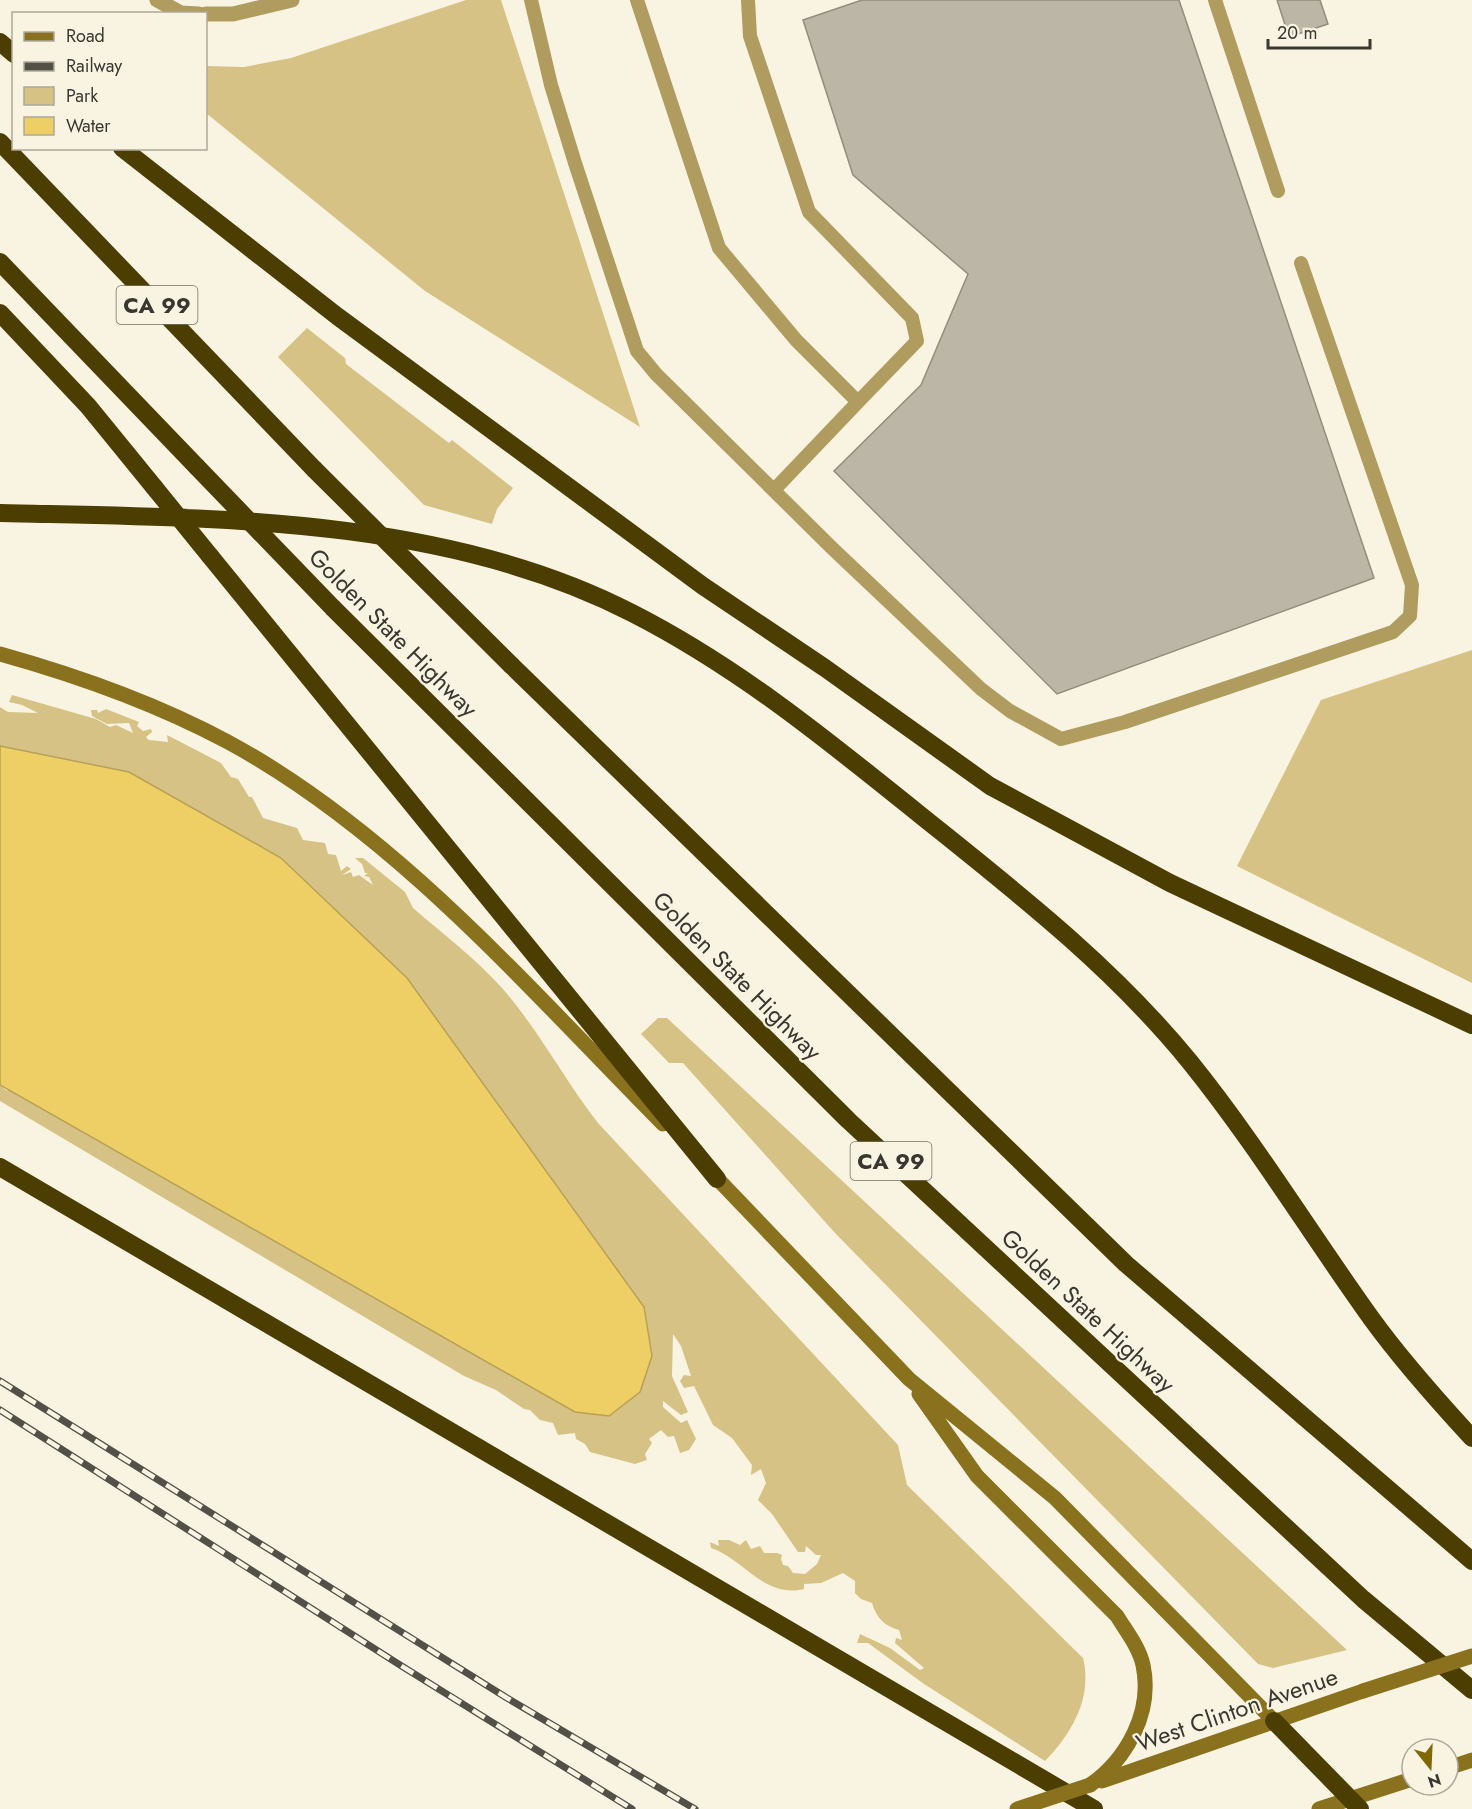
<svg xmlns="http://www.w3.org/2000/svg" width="1472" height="1809" font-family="Jost,sans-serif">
<rect width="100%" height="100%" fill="#f9f4e2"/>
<path fill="#d5c284" d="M466,0h35l139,427 -215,-136 -219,-178v-47l38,1 47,-9z
M307,328l38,30 1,6 103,79 3,-3 61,48 -16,21 -5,15 -68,-19 -146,-148z
M1472,650v333l-235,-117 84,-166z
M12,695l84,24 14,8 6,-2 17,8 -4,-10 -22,1 -15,-8 -1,-6h6l1,3 8,-4 33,13 -2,4 6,5 8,-2 1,3 -6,5 3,3 19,2 -1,-7 54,28 10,14 7,2 11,18h3l11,21 34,10 6,12 22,3 3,11 8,1 5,16 6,-5 4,3 -9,6 9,-3 2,5 6,-2 14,10 -4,-8 -5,-1 4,-3h-3l-3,-9 -7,-6h8l42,34 8,16c30,26 62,50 89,80 36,41 62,91 96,135l300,322 9,40 176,173c10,40 -12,76 -38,103l-121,-77 -56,-41h-11l3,-9 30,14 30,22 4,-2 -29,-25 1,-5 6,2 -3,-10c-15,-4 -23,-13 -27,-27l-11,-4 -6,-6v-12l-12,-8 -22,10 -17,1v5c-40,10 -61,-31 -93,-41l-1,-6 9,4 -1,-6h11l11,5 6,-5 5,9 9,-3 4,7h13l5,2 -1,4 2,6 5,1 5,7 12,1 12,-10 4,-9h-5l-10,-9 -1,6h-7l-26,-38 -14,-14 8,-17 -5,-14 -10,6 1,-10 -20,-27 -19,-13 -19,-39 -10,2 -4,-7 4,-6 7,1 -10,-30 -8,-12 -1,42 16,36 -7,3 -18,-14v6l18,16 6,-3 9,19 -7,11 -9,3 -6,-17 -6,1 -7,-7 -12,9 3,4 -7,11 2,6 -12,4 -45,-12 -5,-8 -9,-5 -1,-6 -17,2 -5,-12 -13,-3 -10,-10 -6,-1 -28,-19 -32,-14 -464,-275v-16l7,6 122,-319 -129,-26v-39l8,5 30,1 -16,-8 -13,-3z
M658,1018h9l680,632 -74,18 -15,-4 -423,-431 -152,-170h-14l-28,-29z"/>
<path fill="#eecf66" stroke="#b8a156" stroke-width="1.5" d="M0,746l129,26 152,86 126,120 237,329 8,49 -12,36 -31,24 -34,-4 -575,-327z"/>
<path fill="#bbb6a5" stroke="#928d7d" stroke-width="1.5" d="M862,0h317l195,578 -317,116 -223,-223 87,-86 47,-111 -115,-99 -50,-155z
M1277,0h43l8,24 -39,13z"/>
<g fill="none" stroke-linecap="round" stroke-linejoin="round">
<path stroke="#af9c5e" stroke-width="14" d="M531,0l20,85 24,78 62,188 19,23 177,175 148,140 29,22 51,28 64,-17 268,-90 17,-16 2,-31 -111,-322
M637,0l82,248 77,92 62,62 59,-61 -5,-23 -103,-106 -59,-176 -2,-36
M1215,0l63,191
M774,490l84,-88"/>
<path stroke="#af9c5e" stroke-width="15" d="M157,0l24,13 18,1
M206,14h27l59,-14"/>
<path stroke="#89711e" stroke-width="15" d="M0,654c79,22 155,49 228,88 168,91 302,248 435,382
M710,1171l199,208 146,119 219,223
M919,1394l58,82 140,140c9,15 22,31 26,49 10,47 -16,94 -53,120
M1448,1768l24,-8
M1102,1781l261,-90
M1319,1809l93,-30"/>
<path stroke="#4c3d00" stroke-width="18" d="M0,42l14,12
M0,142l314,327
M122,148l215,168 366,270 122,82 165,118 180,97 302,142
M0,262l197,205
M0,313l88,93 66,81
M0,513c208,5 442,2 632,100 106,54 195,127 287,201 96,77 193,152 271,248 66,82 120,171 181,256 31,43 66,82 101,120
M210,556l507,623
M333,608l515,512 515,479 109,91
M511,665l615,599 346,297
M0,1167l1094,642
M1274,1721l86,88"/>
<g stroke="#525047" stroke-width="7">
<path id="rail" d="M0,1381l507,317 188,111
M0,1410l400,255 232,144"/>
</g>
<use href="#rail" stroke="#f9f4e2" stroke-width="4.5" stroke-dasharray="14" stroke-linecap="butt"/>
<path stroke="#89711e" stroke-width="15" d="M1363,1691l109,-35
M1017,1809l73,-24"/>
<path stroke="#4c3d00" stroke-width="18" d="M197,467l136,141
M314,469l197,196
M154,487l56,69"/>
</g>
<g text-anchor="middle" stroke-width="4.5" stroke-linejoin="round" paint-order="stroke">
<g fill="#f9f4e2" stroke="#737065" stroke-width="1.5">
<rect x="116.5" y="286" width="81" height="38" rx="4.5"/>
<rect x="850.5" y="1142" width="81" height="38" rx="4.5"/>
</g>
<g font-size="22" font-weight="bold" fill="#393730">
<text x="157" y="313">CA 99</text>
<text x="891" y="1169">CA 99</text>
</g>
<g font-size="24" fill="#393730" stroke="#f9f4e2">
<text transform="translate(393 633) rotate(45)" y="8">Golden State Highway</text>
<text transform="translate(737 976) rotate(45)" y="8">Golden State Highway</text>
<text transform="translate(1088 1311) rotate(43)" y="8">Golden State Highway</text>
<text transform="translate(1237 1710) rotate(-19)" y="8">West Clinton Avenue</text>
</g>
</g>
<rect x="12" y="12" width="195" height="138" fill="#f9f4e2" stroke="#aca89b" stroke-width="1.5"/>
<rect x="24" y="32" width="30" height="9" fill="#89711e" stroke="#aca89b" stroke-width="1.5"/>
<text x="66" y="42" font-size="18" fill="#393730">Road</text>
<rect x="24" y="62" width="30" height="9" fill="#525047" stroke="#aca89b" stroke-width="1.5"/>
<text x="66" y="72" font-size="18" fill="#393730">Railway</text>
<rect x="24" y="87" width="30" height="18" fill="#d5c284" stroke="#aca89b" stroke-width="1.5"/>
<text x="66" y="102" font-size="18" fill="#393730">Park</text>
<rect x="24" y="117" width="30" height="18" fill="#eecf66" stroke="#aca89b" stroke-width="1.5"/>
<text x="66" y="132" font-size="18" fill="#393730">Water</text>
<g transform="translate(1430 1767) rotate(162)"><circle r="28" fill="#f9f4e2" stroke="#aca89b" stroke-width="1.5"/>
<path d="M0-4.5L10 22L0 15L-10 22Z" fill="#816800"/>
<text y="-9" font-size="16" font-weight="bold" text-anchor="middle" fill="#393730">N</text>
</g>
<path d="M1268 39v9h102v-9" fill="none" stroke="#393730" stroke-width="3"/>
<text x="1277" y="39" font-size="18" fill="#393730" stroke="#f9f4e2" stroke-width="4.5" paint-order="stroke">20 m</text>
</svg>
